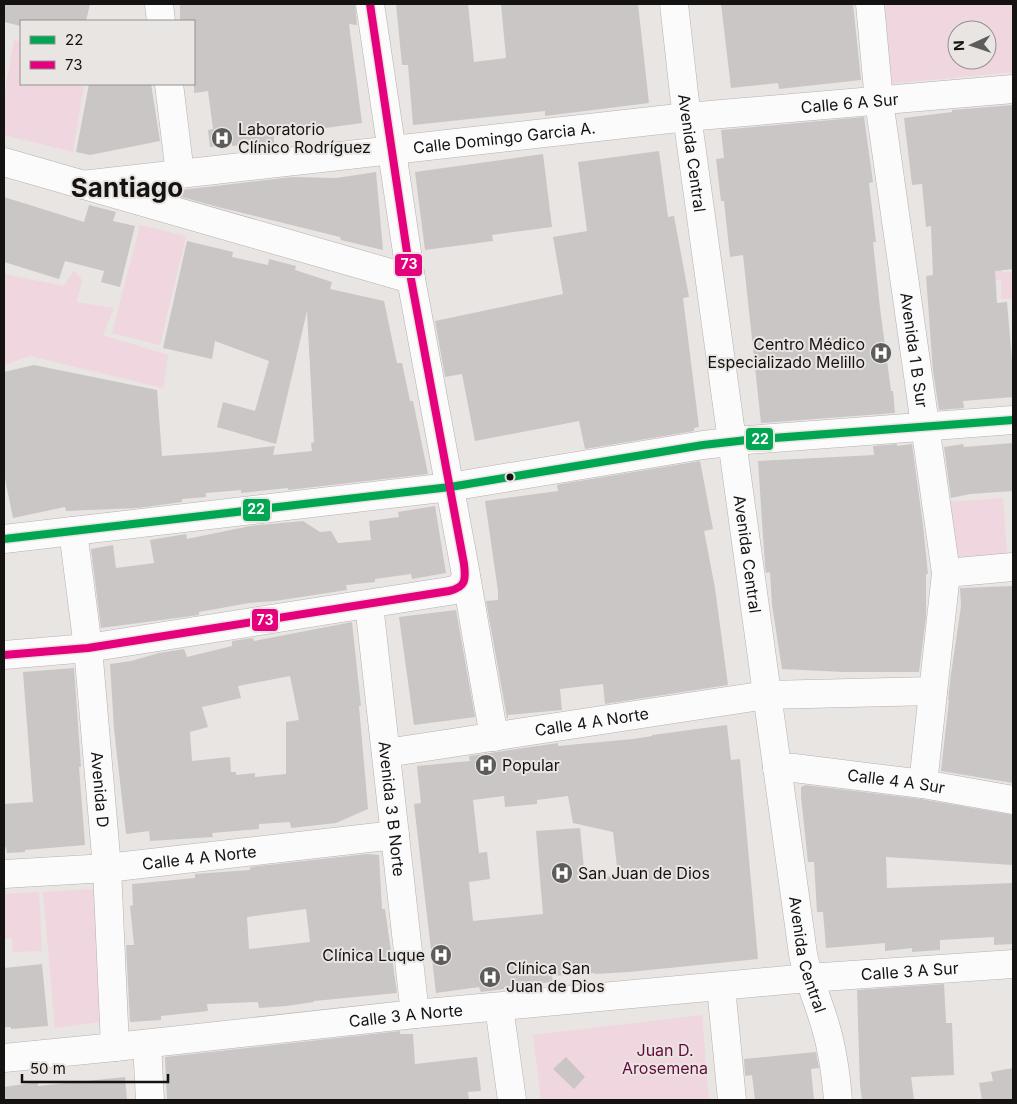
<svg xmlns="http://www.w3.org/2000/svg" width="1017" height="1104" font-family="Inter,sans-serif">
<rect width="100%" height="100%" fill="#e8e5e3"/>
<path fill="#f0d6de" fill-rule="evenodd" d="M880,4h133v68l-125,12zM957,30h30v30h-30z
M14,40l7,2v42h63l-11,68 -69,-17v-39z
M999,220l3,52h11v27h-12v-19h-9z
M140,225l46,11 -26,109 -48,-12z
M74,270l8,10 -5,22 37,6 -11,27 65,20 -5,33 -133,-32 -26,9v-91l60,12z
M1003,498l4,57 -53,3 -4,-56z
M96,889l5,133 -46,6 -12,-136z
M39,892l3,59 -29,1 -1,-14 -8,1v-45z
M702,1015l7,85h-168l-8,-65z"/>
<path fill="#c9c6c5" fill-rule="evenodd" d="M4,4h86l-4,17h-65v5l-17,-4z
M180,4h175l2,21 -8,-1 13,99 -88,12v9l-21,2v-2l-21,2v-2l-22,3 -2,-17 5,-1 -5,-38 -14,2v-72h-14z
M396,4h72l6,58 32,-4 -5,-54h137l11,99 -104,13v-5l-132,14 -5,-60h-6z
M721,4h132l8,76 -82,9 -1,-6 -47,5z
M89,84h62l9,57 -70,14 -14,-3z
M1013,105v164l-18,2 2,32 10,-1 6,71v24l-50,4 1,7 -25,2 -6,-39 -7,-95 7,-1 -2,-49 -5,1 -4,-43 -10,1 -8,-67 48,-6v-2z
M864,117l9,65 -4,1 7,59h-3l7,66 11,83h2l2,22 -134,10 -18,-168 -13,2 -6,-56h-3l-5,-42 8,-1 -3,-28z
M659,151l9,66 6,-1 15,81 -6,1 16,129 -5,1v3l-109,18 -6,-28 -104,20 -13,-67 -17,3 -10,-56 128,-27 -10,-57 34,-6 -9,-69z
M543,154l9,73 -60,8 1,6 -68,9 -10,-78z
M376,172l7,78 -42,-10 -1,-3 -118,-29 -59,-16 129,-15 44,1z
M4,197l80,25 5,-17 27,7 -3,9 22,5 -15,61 -19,-5 3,-11 -39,-10 -6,18 -55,-17z
M187,241l46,11 -1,5 36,8 1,-6 27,7 -1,4 37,12 -2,7 54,12 13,62h5l8,38h3l15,73 -140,16v-2l-47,5v-3l-35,3v4l-24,2v3l-44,6 -72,3 -1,-4 -52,11 -9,-44v-102l30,-7 123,25 5,66 55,-4 58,-6 -2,9 39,-4 -1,-8 3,-1 -7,-131 -31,133 -59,-17 6,-25 32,9 14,-50 -54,-20 -3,18 -49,-11z
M1013,443v48l-43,3 -19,4 -7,-51 19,-3 1,3z
M897,444v2l15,-2 11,81 5,49h-2v43l-7,55h-75l-62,-3 -10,-64 -2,-33 -4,1 -1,-7 -7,-105 116,-6 -1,-9z
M700,461l13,68 -9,2 11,57 13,97 -123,19 -2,-20 -43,5 2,21 -54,5v3h-1l-21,-117 12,-1v-9l-13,-90 73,-10 -1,-6 4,-1z
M435,506l11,67 -34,6 -1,-5 -36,5v3l-29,3 1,5 -72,11 -26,2 -50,9v3l-98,13 -10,-79 22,-4 3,23 38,-5 -4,-23 36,-6 1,5 63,-13 53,-5 17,11 11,-1 7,12 33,-3 -2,-19 30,-4 -1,-5z
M1013,586v197l-72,-12 8,-71h-1l3,-26 10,-68 -1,-18z
M456,610l19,107 -61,8 -15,-108z
M352,622l9,84h-2l9,103 -32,14 -45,5 -1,-6 -31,2v5l-47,4 1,4 -63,4 -1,-10 -23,3 -12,-105 -4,-65 21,-3 28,-8 25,-4 3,8 45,-11v-5l21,-3 1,3zM290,676l9,44 -13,2v52l-31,3v-4l-19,2v-3h-5l-1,-15 -38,4 -2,-29 18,-5 -6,-20 39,-9 -3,-12z
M74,668l7,99h-2l6,78 -60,5v2l-18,1 -1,-6 -2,1v-44l29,-2 -10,-130z
M727,725l4,35 9,-1 18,200 -129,13 -34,2v-1l-43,3 1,6 -49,5v2l-23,3 -2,-5 -43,6 -22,-189 7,-1 -4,-37 53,-5 -1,-5 89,-13v3l75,-7 19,-3v-1zM504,796l1,11 32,-3v-4l31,-4 5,27 40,9 5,44 -33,2 -5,-50 -44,3 7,83 -70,7 -4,-39 21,-3 -3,-27 -8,1 -6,-53z
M805,785l116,14 92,16v50l-127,-8 1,31 126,-5v61l-19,1v-8l-54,3v10l-28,2v-4l-27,3v-8l-59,5 -3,-36h-6l-3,-50h-6l-7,-65v-10z
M367,854l12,1 3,54h3l12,84 -83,8v1l-28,4 -27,2 -1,-6 -51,2 1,7 -47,5v4l-31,2 -4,-77h8l-4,-39 3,-1 -1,-21 63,-6v-4l55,-4v-3zM306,909l4,33 -61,7 -2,-32z
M42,964l6,62 -37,3v-2h-7v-59z
M944,984l2,39h6l2,52 -43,2 3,23h-52l-2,-15 -3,-95z
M400,1031v3h13l2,30 62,-7 4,34 -13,1 1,8h-302l-2,-43z
M816,1052l3,16 -8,1 3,31h-59l-3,-25 -7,1 -1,-17z
M566,1057l19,20 -11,12 -21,-20z
M1013,1068v32h-31l-3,-17 14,-2 -2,-9z
M125,1077l2,23h-123v-13l34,-5v4z"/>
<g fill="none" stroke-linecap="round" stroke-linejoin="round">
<g stroke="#b4b1b0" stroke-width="29">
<g id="minor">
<path d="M159,4l2,17"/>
<path d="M370,4l41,275 53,285 30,173"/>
<path id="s1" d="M870,4l9,97 67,472 -23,211"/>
<path d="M169,84l11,90"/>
<path d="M4,162l407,117"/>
<path id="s2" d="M82,185l605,-68 326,-28"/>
<path id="s3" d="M73,531l15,117 19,220 8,179"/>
<path d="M4,539l446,-52 253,-42 44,-5 266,-20"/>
<path d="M946,573l67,-6"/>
<path id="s4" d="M369,604l46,410"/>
<path d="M4,655l84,-7 361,-57 10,-2 7,-11"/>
<path id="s5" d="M386,753l381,-58 166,-4"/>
<path id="s6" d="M777,768h17l129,16 90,16"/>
<path id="s7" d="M4,874l103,-6 288,-33"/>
<path d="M721,987l11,113"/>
<path d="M499,1007l13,93"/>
<path d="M147,1044l3,56"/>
<path id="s8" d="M4,1058l111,-11 300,-33 393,-36"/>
</g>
</g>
<g stroke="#b4b1b0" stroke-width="29">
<g id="major">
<path id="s9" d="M674,4l10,90 119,860c5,25 16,49 23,74 7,24 10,48 12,72"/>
<path id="s10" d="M808,978l205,-14"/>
</g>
</g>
<use href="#minor" stroke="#fcfbfb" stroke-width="28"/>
<use href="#major" stroke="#fcfbfb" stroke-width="28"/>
<g stroke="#e9e5e2" stroke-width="11">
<path id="bus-1" d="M4,539l446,-52 253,-42 44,-5 266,-20"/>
</g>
<g stroke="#e9e5e2" stroke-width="11">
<path id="bus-2" d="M4,655l84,-7 361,-57c17,-4 17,-11 15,-27l-53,-285 -41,-275"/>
</g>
<use href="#bus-1" stroke="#00a651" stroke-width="8"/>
<use href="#bus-2" stroke="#e5007d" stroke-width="8"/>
</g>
<defs>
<g id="hospital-disc" transform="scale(1.125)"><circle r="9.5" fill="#5e5c5b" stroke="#e9e5e2"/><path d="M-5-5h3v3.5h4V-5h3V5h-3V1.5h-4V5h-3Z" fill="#fff"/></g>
</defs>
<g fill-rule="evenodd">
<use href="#hospital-disc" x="222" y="138"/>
<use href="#hospital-disc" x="881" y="353"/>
<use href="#hospital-disc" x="486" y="765"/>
<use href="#hospital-disc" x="562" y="873"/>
<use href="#hospital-disc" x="441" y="955"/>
<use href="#hospital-disc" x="490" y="977"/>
</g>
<circle fill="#141312" stroke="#e9e5e2" stroke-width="2" cx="510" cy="477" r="4.5"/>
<g text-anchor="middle" stroke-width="4" stroke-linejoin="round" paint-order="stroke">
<g font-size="16" fill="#141312" stroke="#e9e5e2">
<text dy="6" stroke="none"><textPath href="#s2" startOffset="772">Calle 6 A Sur</textPath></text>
<text dy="6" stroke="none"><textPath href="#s2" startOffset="425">Calle Domingo Garcia A.</textPath></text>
<text dy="6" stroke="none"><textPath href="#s9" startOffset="150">Avenida Central</textPath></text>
<text dy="6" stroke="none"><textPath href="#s1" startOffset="349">Avenida 1 B Sur</textPath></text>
<text dy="6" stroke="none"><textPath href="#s9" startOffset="555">Avenida Central</textPath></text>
<text dy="6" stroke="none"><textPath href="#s5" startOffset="208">Calle 4 A Norte</textPath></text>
<text dy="6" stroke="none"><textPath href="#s6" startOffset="120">Calle 4 A Sur</textPath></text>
<text dy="6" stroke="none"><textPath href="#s3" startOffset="260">Avenida D</textPath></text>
<text dy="6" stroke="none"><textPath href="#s4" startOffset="206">Avenida 3 B Norte</textPath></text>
<text dy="6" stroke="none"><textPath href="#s7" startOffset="196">Calle 4 A Norte</textPath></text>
<text dy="6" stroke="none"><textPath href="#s9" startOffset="960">Avenida Central</textPath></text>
<text dy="6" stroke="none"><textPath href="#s10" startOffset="102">Calle 3 A Sur</textPath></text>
<text dy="6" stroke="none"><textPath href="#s8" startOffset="404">Calle 3 A Norte</textPath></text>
</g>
<g font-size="16" fill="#141312" stroke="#e9e5e2" text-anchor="start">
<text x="238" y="135">Laboratorio<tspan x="238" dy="18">Clínico Rodríguez</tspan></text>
<text x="865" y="350" text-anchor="end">Centro Médico<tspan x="865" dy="18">Especializado Melillo</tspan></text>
<text x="502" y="771">Popular</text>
<text x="578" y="879">San Juan de Dios</text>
<text x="425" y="961" text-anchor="end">Clínica Luque</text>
<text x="506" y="974">Clínica San<tspan x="506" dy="18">Juan de Dios</tspan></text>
</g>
<g font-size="16" fill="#64093a" stroke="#e9e5e2">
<text x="665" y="1056">Juan D.<tspan x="665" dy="18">Arosemena</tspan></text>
</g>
<g font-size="26" font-weight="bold" fill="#141312" stroke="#e9e5e2">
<text x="127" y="197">Santiago</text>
</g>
</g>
<g stroke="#e9e5e2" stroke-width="2">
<rect x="394" y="253" width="29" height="24" rx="5" fill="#e5007d"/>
<rect x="745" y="427" width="29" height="24" rx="5" fill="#00a651"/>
<rect x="242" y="498" width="29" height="24" rx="5" fill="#00a651"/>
<rect x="251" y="608" width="28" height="24" rx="5" fill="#e5007d"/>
</g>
<g font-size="14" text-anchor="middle" font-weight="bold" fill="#fff">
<text x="409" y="269">73</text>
<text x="760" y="444">22</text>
<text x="256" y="514">22</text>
<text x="265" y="625">73</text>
</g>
<rect width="1017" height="1104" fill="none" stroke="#141312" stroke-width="10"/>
<rect x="20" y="20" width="175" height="65" fill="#e9e5e2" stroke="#94918f"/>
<rect x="30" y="36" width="25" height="8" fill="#00a651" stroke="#94918f"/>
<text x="65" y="45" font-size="15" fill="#141312">22</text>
<rect x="30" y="61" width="25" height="8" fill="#e5007d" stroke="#94918f"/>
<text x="65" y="70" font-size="15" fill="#141312">73</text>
<g transform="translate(972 45) rotate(267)"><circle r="24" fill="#e9e5e2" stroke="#94918f"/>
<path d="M0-4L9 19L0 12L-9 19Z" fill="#5e5c5b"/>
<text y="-8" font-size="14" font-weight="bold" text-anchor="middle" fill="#141312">N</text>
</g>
<path d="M22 1074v8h146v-8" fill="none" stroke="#141312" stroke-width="2.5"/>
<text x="30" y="1074" font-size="15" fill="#141312" stroke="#e9e5e2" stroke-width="4" paint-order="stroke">50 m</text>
</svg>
